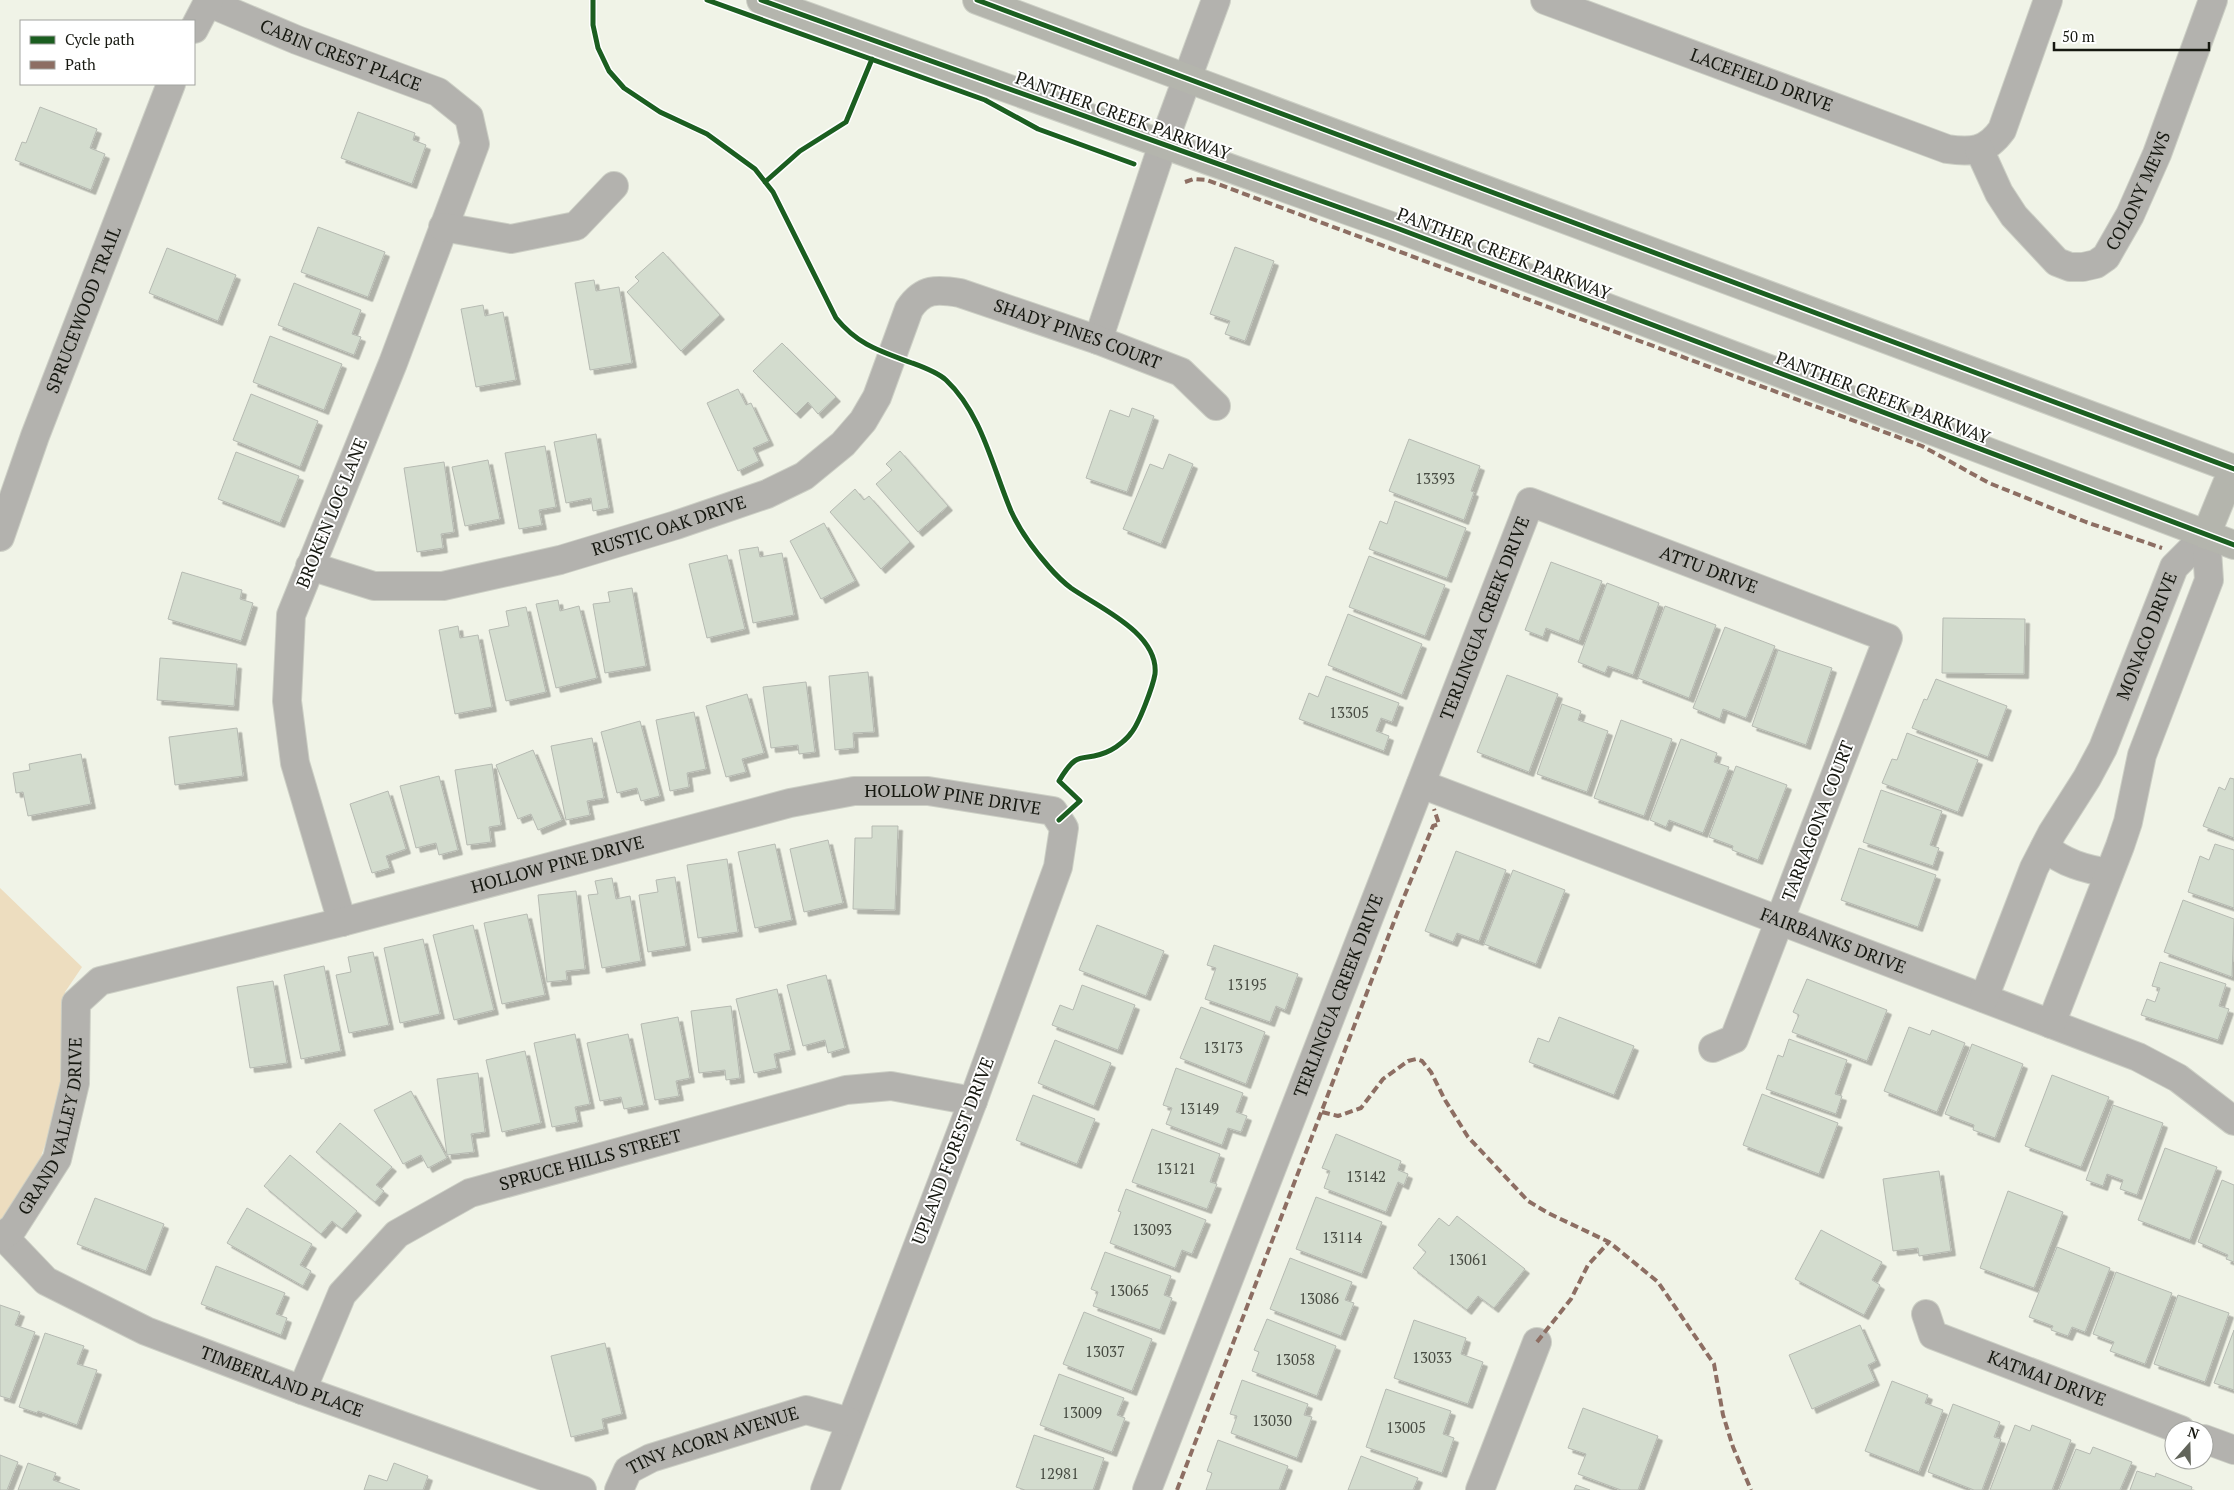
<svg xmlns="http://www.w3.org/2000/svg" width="2234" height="1490" font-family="'PT Serif',serif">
<defs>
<filter id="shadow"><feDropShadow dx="4.5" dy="4.5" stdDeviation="0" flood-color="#0004"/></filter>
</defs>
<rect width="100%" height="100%" fill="#f0f3e7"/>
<path fill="#edddbf" d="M0,888l82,79 -17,25 -4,106 -28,82 -33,41z"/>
<path fill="#d3dcce" stroke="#b6bab2" filter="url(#shadow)" d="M40,107l57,22 -7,19 15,6 -14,36 -76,-30 7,-18 4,1z
M358,112l57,21 -2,7 13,5 -14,39 -71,-26z
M318,227l67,25 -17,45 -67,-25z
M1235,247l39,14 -29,80 -20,-7 5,-13 -20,-7z
M167,248l69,27 -18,46 -69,-28z
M663,252l57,63 -39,36 -54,-59 12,-11 -4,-4z
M594,280l2,11 23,-4 13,76 -42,7 -15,-87z
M294,283l67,27 -9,24 9,3 -7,18 -76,-30z
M483,305l2,11 18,-4 13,68 -40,7 -15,-78z
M270,336l72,28 -18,46 -71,-28z
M782,343l54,54 -18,17 -10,-12 -12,12 -43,-43z
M738,389l8,16 5,-2 18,38 -16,7 6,13 -21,10 -31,-68z
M251,394l67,27 -18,46 -67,-27z
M1132,408l22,8 -27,76 -41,-14 24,-68 19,7z
M596,434l13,74 -16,3 -2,-13 -25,5 -12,-61z
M1409,439l71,27 -9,25 3,1 -10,28 -75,-29z
M545,446l11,61 -17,3 3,15 -23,4 -14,-76z
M900,451l48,55 -30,26 -42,-48 16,-14 -6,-6z
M236,452l63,24 -19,47 -62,-24z
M1169,454l24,10 -32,80 -38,-15 27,-65 13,5z
M488,460l12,59 -35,7 -13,-59z
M444,462l10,70 -13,2 2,14 -26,4 -13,-84z
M855,489l9,11 5,-4 41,46 -29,27 -51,-57z
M1395,501l71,27 -19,50 -78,-29 11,-28 7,3z
M824,523l31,58 -34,18 -31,-58z
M758,547l2,10 22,-4 12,62 -41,8 -14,-73z
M727,555l18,74 -38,9 -18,-74z
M1369,556l76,29 -20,51 -76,-29z
M1551,562l51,19 -23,60 -33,-13 -3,9 -18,-7z
M182,572l60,18 -2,9 13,4 -12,38 -73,-22z
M1607,583l52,20 -26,72 -25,-9 -3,7 -27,-11z
M632,588l14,78 -41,7 -12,-69 17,-2 -2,-10z
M558,600l2,11 19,-5 18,72 -41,10 -20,-84z
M1665,606l51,19 -27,73 -51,-20z
M526,607l20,85 -40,9 -17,-71 20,-4 -3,-15z
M1348,614l74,30 -20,51 -74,-30z
M1943,618l82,1 -1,55 -82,-1z
M458,626l2,12 18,-3 14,72 -37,7 -16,-84z
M1725,627l50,19 -29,72 -23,-9 -3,10 -27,-11z
M1778,650l54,18 -26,77 -54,-19z
M160,658l77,6 -3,42 -77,-6z
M868,672l6,60 -21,1 1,15 -19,2 -6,-74z
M1507,675l51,19 -29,78 -52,-20z
M1326,676l73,27 -7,19 -11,-4 -5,13 13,5 -5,15 -85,-32 10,-26 9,4z
M1936,679l71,27 -19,51 -76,-29 12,-29 3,1z
M806,682l9,70 -16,2 -1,-9 -27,3 -8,-61z
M747,694l17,59 -22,6 4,13 -20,5 -20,-71z
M1562,704l19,7 -3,9 30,11 -21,61 -50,-18z
M694,712l12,57 -19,4 2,14 -19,4 -14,-71z
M1621,720l51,19 -28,77 -50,-18z
M640,721l20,75 -19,5 -4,-13 -20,5 -16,-61z
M237,728l6,48 -68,9 -6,-48z
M1907,733l71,27 -20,52 -76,-29 10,-24 5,1z
M592,738l12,60 -17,3 3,14 -24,5 -15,-74z
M1681,739l36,14 -3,9 15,5 -26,66 -34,-13 -3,7 -16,-7z
M533,750l29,70 -24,10 -7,-16 -13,5 -22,-54z
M81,754l10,50 -63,12 -5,-24 -7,1 -3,-20 17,-3 -1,-6z
M492,764l9,61 -12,2 2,15 -24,3 -12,-75z
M1736,766l51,19 -29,75 -26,-10 1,-4 -24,-9z
M439,776l19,74 -19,5 -3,-12 -20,5 -16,-62z
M2230,778l4,1v59l-31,-12 16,-39 6,3z
M1881,790l61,21 -12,34 9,3 -6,18 -70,-24z
M388,791l18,58 -20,7 4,12 -18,5 -22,-69z
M872,826h26l-3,84 -42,-1 2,-71h17z
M828,840l15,63 -39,9 -14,-63z
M775,844l17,76 -37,8 -17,-76z
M2215,844l19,6v58l-46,-16 12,-36 9,4z
M1859,848l77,27 -18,52 -77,-27z
M1456,851l50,19 -27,71 -22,-8 -4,9 -28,-11z
M727,859l11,73 -40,6 -11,-73z
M1513,870l52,20 -29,74 -52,-20z
M675,877l11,69 -38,6 -9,-57 19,-3 -2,-12z
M612,878l4,21 14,-3 11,65 -39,7 -14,-73 10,-1 -3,-13z
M576,891l9,78 -19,2 1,9 -20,2 -9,-87z
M2183,900l51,19 -2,58 -68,-25z
M527,914l18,81 -43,9 -18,-81z
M473,925l21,85 -40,10 -21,-85z
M1097,925l67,26 -18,45 -67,-26z
M423,939l17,75 -40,9 -16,-75z
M1214,945l84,29 -13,36 -9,-4 -6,16 -65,-23 11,-31 -9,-3z
M373,952l16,73 -40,8 -13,-58 15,-3 -3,-15z
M2160,962l66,22 -7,22 10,3 -11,31 -77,-25 6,-16 8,3 5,-14 -8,-2z
M324,966l17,85 -40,8 -17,-84z
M826,975l19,73 -17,5 -3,-13 -22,6 -16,-61z
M1807,979l80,31 -20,51 -75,-29 7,-17 -6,-3z
M273,981l14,82 -37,5 -13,-81z
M1082,985l53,20 -17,45 -66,-25 8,-20 13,5z
M777,989l14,61 -17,4 3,14 -23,5 -18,-74z
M731,1006l9,72 -14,2 -1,-10 -26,3 -8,-62z
M1201,1007l64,25 -19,52 -66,-26z
M678,1017l12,61 -14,3 3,15 -24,4 -14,-76z
M1559,1017l75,29 -20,49 -85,-33 9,-24 11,4z
M1909,1027l21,8 2,-5 33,13 -28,69 -53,-21z
M575,1034l15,70 -15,3 3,15 -26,5 -18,-84z
M628,1034l16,71 -20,4 -3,-12 -21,4 -13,-58z
M1789,1039l58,21 -12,34 7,2 -6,18 -70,-25 12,-34 5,2z
M1055,1040l56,23 -17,43 -56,-23z
M1972,1044l51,20 -28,74 -22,-8 1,-5 -29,-11z
M525,1051l16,72 -39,9 -16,-72z
M1176,1068l67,25 -7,19 11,4 -6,16 -13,-4 -6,17 -56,-21 6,-16 -9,-3z
M478,1073l7,59 -14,2 3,18 -27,3 -10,-76z
M2052,1075l57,22 -28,70 -56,-21z
M411,1091l36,67 -19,10 -7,-13 -18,9 -29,-54z
M1762,1094l76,29 -19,51 -76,-29z
M1033,1095l62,24 -18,45 -61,-24z
M2113,1105l50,18 -26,72 -17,-6 3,-9 -16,-6 -4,12 -17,-6z
M340,1123l52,44 -16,18 8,6 -9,11 -59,-50z
M1152,1129l68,25 -10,28 7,2 -10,25 -75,-27z
M1336,1134l65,27 -3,9 10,4 -4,11 -6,-3 -12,30 -62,-24 6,-17 -8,-3z
M2165,1148l52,19 -27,73 -52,-20z
M290,1155l67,56 -15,18 -10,-8 -11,13 -57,-48z
M1939,1171l12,80 -32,5 -1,-8 -25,3 -10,-72z
M2222,1180l12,5v77l-8,-3 2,-4 -30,-13z
M1126,1189l80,31 -14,34 -10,-4 -7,18 -65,-25 11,-31 -3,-1z
M2008,1191l55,21 -29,76 -54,-20z
M1316,1197l66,25 -20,52 -66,-25z
M95,1198l69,26 -18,47 -69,-27z
M247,1208l65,36 -12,21 11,6 -8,15 -76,-43z
M1457,1216l68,53 -31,39 -16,-12 -11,14 -54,-42 13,-16 -8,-7 21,-27 10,8z
M1821,1230l61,32 -10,18 8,5 -16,30 -69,-36z
M2057,1247l53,21 -25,64 -13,-5 -4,9 -17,-6 2,-4 -24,-9z
M1105,1252l66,24 -7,19 8,3 -12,32 -67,-24 5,-14 -7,-3z
M1290,1258l62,24 -7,18 9,3 -13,33 -71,-27z
M216,1266l69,27 -9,21 11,4 -6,17 -80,-31z
M2116,1272l56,21 -27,71 -35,-13 4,-9 -21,-8z
M2178,1295l51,18 -24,69 -51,-18z
M0,1305l20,7 -5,13 20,7 -25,67 -10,-3z
M1084,1312l68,27 -20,52 -69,-27z
M1267,1319l69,27 -19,50 -65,-25 7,-19 -5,-2z
M1414,1320l52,18 -5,16 22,8 -15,42 -74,-26z
M1860,1325l16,36 -8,4 7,16 -63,28 -23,-54z
M2234,1330v60l-20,-7z
M45,1333l39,13 -7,18 20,6 -20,55 -39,-14 -1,2 -18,-6z
M605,1343l17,71 -20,5 2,10 -33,8 -20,-81z
M1059,1374l65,24 -7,17 8,3 -13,34 -72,-27z
M1242,1380l66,24 -4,11 8,2 -15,41 -66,-25 6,-17 -7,-2z
M1892,1381l36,14 -3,8 18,7 -24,62 -54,-21z
M1386,1389l65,22 -8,23 11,4 -12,35 -76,-26z
M1953,1404l47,18 -6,15 7,2 -19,51h-8l-46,-18z
M1583,1408l75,28 -20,54h-17l-43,-16 8,-20 -18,-6z
M2015,1425l15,6 2,-6 39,15 -19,50h-62z
M1034,1435l70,23 -11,32h-68l-9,-3z
M1218,1440l70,26 -9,24h-73l6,-17 -5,-2z
M2093,1447l39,15 -12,28h-61l17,-41 14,5z
M0,1455l18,7 -11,28h-7z
M1361,1456l57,22 -5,12h-65z
M28,1463l28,10 -3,7 27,10h-62z
M394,1463l34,13 -5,14h-59l5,-15 18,6z
M2137,1471l18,6 1,-4 36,14 -1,3h-61z
M1576,1485l14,5h-16z"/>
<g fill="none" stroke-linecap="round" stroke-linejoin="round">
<g stroke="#cccfc5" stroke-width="30">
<g id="minor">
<path id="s1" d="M1545,0l402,149c25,4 40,2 55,-19l46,-130"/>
<path id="s2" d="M207,2l90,38 141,52 31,25 6,27 -82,219 -102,252 -4,86 8,62 47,159"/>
<path d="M194,29l15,-29"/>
<path id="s3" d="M1979,149l20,44 15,23 43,46 13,5h13l13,-3 10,-7 24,-42 27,-61 56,-154"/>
<path d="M443,227l68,12 65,-13 38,-40"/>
<path d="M1098,340l65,-196 53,-144"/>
<path id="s4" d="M0,537l35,-101 136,-352"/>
<path id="s5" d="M310,566l64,20h69l117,-26 116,-35 91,-31 37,-18 39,-32 20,-23 14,-24 32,-88c14,-21 28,-20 51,-16l138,47 83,32 35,34"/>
<path id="s6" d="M1421,784l717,273 40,21 56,43"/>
<path d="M2045,847c18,16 40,22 64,26"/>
<path id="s7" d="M1984,998l50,-130 18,-35 35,-55 16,-30 71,-181 32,-32"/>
<path d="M2051,1024l69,-178 8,-24 14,-67 67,-175 -3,-45"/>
<path id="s8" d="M3,1236l43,45 100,50 156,59 280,100"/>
<path id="s9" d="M0,1238l13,-10 44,-69 18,-76 1,-80 24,-22 242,-59 448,-119 64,-12h74l125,20 11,17 -6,39 -85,234 -148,389"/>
<path id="s10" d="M1926,1314l7,21 248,95"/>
<path id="s11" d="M302,1390l40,-96 55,-60 73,-41 376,-103 45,-4 82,15"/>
<path d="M2204,1439l30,11"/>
<path id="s12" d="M619,1490l9,-20 23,-12 155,-48 44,12"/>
<path id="s13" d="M1147,1490l383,-988 358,136 -154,401 -21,9"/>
<path d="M1480,1490l57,-148"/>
</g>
</g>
<g stroke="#cccfc5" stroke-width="30">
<path id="major" d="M761,0l633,227 840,318
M977,0l1257,469
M2206,535l27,-66"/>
</g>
<use href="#minor" stroke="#b3b2ae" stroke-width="28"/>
<use href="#major" stroke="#b4b5ad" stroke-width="28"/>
<path stroke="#8d6e63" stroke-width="4" stroke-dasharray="8 4" stroke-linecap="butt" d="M1185,182l9,-3 13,1 715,266 67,37 97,39 76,26
M1322,1112l16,4 23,-8 22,-29 25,-18 8,-2 6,2 9,11 14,28 23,37 60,64 20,12 61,29 49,40 56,82 9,51 10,32 18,43
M1537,1342l34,-43 17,-34 21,-23
M1177,1490l218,-571 38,-93 6,-2 -5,-15"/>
<g stroke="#fff" stroke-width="8">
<path id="cycleway" d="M593,0v25l5,23 11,23 15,17 36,24 47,22 48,35 18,23 63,126c22,27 44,33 76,45 11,4 25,9 34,17 36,34 46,86 65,131 9,20 24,40 38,56 7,8 14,15 22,21 27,19 88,45 84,86 -2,12 -16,50 -24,59 -4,6 -14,14 -20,17 -28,15 -31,-5 -52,31l21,20 -21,19
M707,0l278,100 53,29 96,35
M761,0l633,227 840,318
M977,0l1257,469
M765,182l35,-31 46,-29 26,-63"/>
</g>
<use href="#cycleway" stroke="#1b5e20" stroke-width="5"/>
</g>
<g text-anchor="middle" stroke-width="4" stroke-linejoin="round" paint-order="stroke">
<g font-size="15" fill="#474b42">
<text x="1435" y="484">13393</text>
<text x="1349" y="718">13305</text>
<text x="1247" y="990">13195</text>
<text x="1223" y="1053">13173</text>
<text x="1199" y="1114">13149</text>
<text x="1176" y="1174">13121</text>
<text x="1366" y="1182">13142</text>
<text x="1152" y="1235">13093</text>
<text x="1342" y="1243">13114</text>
<text x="1468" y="1265">13061</text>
<text x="1129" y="1296">13065</text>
<text x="1319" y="1304">13086</text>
<text x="1105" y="1357">13037</text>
<text x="1432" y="1363">13033</text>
<text x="1295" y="1365">13058</text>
<text x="1082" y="1418">13009</text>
<text x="1272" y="1426">13030</text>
<text x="1406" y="1433">13005</text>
<text x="1059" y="1479">12981</text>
</g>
<g font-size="18" fill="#161810" stroke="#fff">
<text dy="6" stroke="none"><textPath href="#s2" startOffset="144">CABIN CREST PLACE</textPath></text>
<text dy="6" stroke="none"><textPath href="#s1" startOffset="231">LACEFIELD DRIVE</textPath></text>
<text transform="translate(1123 116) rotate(20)" y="6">PANTHER CREEK PARKWAY</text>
<text dy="6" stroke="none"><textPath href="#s3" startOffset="265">COLONY MEWS</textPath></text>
<text transform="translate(1504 254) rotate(21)" y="6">PANTHER CREEK PARKWAY</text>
<text dy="6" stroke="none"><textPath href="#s4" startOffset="242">SPRUCEWOOD TRAIL</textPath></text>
<text dy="6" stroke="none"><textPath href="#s5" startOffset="899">SHADY PINES COURT</textPath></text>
<text transform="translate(1883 398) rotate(21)" y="6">PANTHER CREEK PARKWAY</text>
<text transform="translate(332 513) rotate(-68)" y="6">BROKEN LOG LANE</text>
<text dy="6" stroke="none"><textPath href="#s5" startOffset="370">RUSTIC OAK DRIVE</textPath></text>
<text dy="6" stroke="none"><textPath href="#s13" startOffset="1251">ATTU DRIVE</textPath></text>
<text dy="6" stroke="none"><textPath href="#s13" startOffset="935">TERLINGUA CREEK DRIVE</textPath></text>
<text dy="6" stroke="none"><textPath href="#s7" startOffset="398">MONACO DRIVE</textPath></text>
<text dy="6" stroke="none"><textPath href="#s9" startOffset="1166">HOLLOW PINE DRIVE</textPath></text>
<text transform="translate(1818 821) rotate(-69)" y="6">TARRAGONA COURT</text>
<text dy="6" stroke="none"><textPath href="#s9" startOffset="761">HOLLOW PINE DRIVE</textPath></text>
<text dy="6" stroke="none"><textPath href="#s6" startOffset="441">FAIRBANKS DRIVE</textPath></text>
<text dy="6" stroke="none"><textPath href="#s13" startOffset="530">TERLINGUA CREEK DRIVE</textPath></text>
<text dy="6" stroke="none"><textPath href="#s9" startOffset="128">GRAND VALLEY DRIVE</textPath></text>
<text transform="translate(953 1151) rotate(-69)" y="6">UPLAND FOREST DRIVE</text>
<text dy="6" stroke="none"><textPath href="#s11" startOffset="394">SPRUCE HILLS STREET</textPath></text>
<text dy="6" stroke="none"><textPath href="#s10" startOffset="144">KATMAI DRIVE</textPath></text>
<text dy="6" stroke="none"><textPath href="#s8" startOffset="319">TIMBERLAND PLACE</textPath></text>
<text dy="6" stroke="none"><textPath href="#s12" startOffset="112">TINY ACORN AVENUE</textPath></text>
</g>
</g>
<rect x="20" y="20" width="175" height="65" fill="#ffffff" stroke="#a2a39f"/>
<rect x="30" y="36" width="25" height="8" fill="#1b5e20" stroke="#a2a39f"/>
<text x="65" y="45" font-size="15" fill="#161810">Cycle path</text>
<rect x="30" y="61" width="25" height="8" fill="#8d6e63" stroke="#a2a39f"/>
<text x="65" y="70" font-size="15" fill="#161810">Path</text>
<g transform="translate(2189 1445) rotate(20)"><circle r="24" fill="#ffffff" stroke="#a2a39f"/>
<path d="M0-4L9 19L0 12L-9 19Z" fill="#62655b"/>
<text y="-8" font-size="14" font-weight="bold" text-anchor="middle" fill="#161810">N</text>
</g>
<path d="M2054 42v8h155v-8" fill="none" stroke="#161810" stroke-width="2.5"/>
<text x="2062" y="42" font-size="15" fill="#161810" stroke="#ffffff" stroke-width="4" paint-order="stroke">50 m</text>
</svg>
